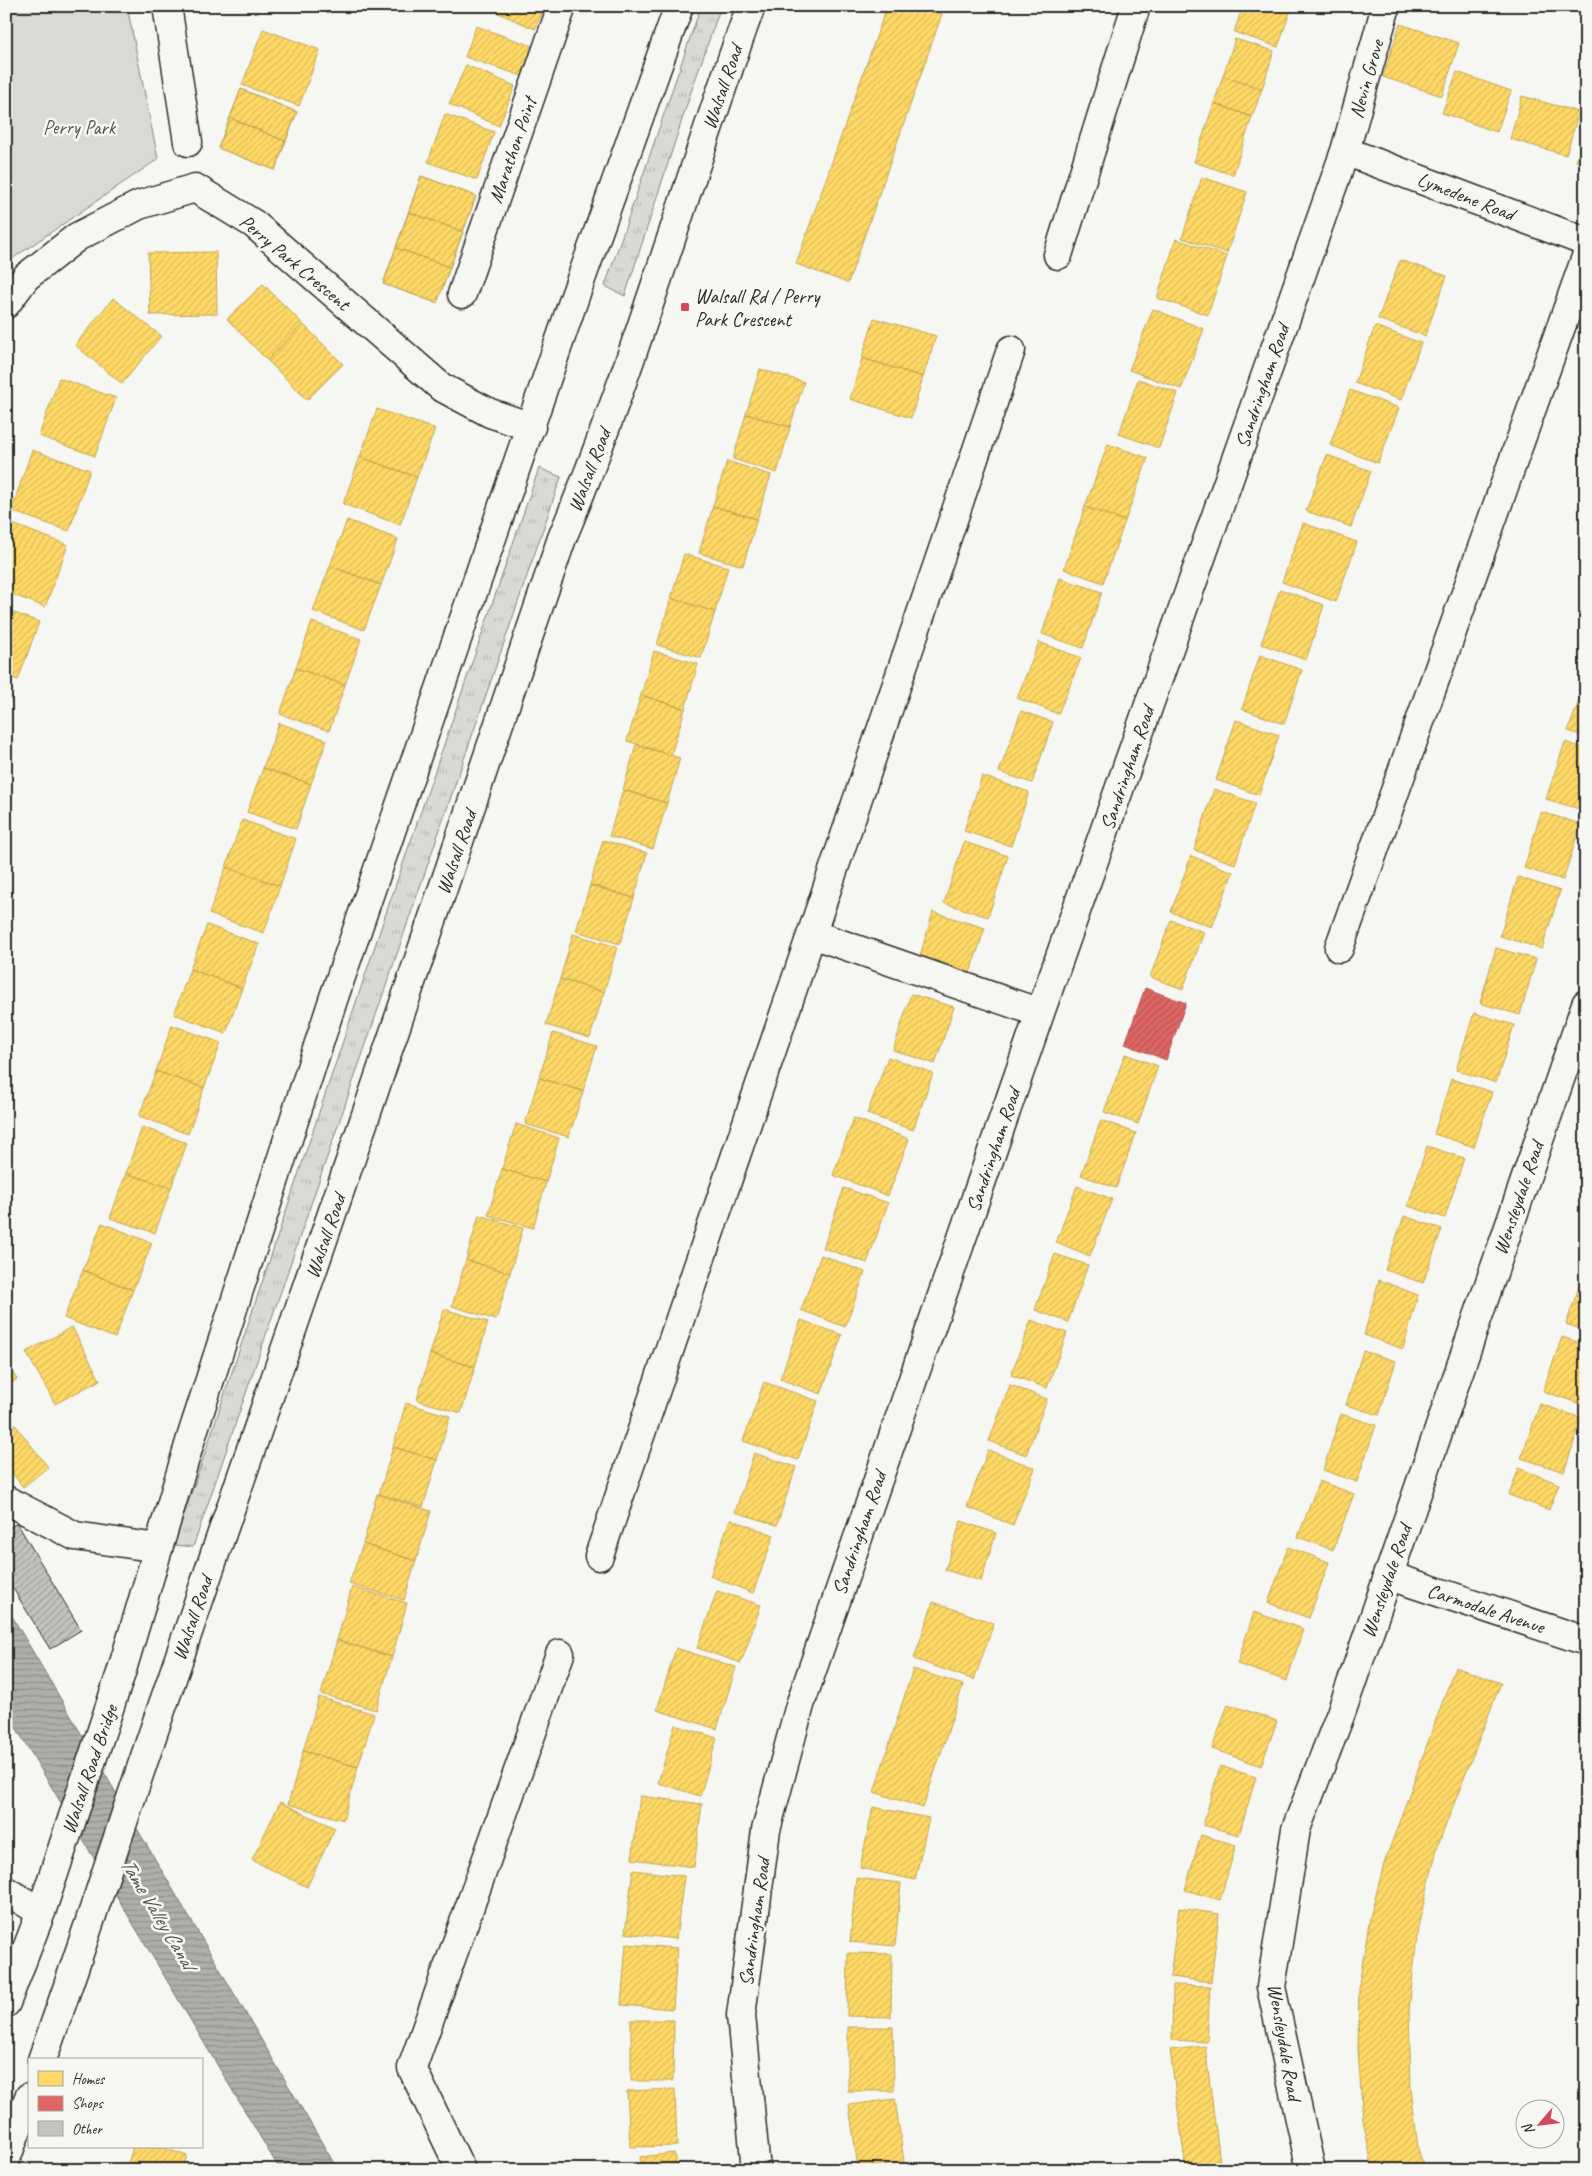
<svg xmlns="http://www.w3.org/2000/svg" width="1592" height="2176" font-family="Caveat,sans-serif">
<defs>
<pattern id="grass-tufts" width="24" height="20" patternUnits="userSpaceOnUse" patternTransform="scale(1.25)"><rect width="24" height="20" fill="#d9d9d5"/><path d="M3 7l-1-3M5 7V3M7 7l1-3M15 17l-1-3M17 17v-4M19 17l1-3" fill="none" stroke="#babab7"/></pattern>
<pattern id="water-rules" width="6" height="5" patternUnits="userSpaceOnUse" patternTransform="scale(1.25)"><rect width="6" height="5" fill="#aeaeab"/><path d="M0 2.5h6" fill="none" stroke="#8e8e8b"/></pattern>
<pattern id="homes-hatch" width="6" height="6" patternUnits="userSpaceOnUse" patternTransform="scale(1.25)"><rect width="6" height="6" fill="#ffd966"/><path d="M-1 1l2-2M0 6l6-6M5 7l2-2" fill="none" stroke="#dbba59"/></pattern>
<pattern id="shops-hatch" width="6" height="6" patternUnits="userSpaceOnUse" patternTransform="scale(1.25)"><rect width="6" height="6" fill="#e06666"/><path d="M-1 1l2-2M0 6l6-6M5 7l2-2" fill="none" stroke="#b65454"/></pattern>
<pattern id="building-hatch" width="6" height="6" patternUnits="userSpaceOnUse" patternTransform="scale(1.25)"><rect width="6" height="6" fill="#c3c3c0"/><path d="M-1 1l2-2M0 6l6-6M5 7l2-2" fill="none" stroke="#9f9f9c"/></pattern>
</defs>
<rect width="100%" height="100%" fill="#f6f6f2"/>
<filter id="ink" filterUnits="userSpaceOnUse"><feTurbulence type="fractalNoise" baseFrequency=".02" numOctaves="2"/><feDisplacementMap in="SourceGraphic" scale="10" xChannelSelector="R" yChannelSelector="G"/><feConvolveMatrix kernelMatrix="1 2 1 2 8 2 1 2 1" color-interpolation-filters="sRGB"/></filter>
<g filter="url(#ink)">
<path fill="url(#grass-tufts)" stroke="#828280" d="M701,6h20l-30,86 -66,204 -20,-10z
M539,468l22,9 -368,1070 -19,-2 211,-629z"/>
<path fill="#d9d9d5" stroke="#828280" d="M6,6h121l31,153 -152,104z"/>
<path fill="url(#water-rules)" stroke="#7a7a78" d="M6,1606l332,564h-58l-256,-429 -18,-30z"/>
<path fill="url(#homes-hatch)" stroke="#bfa554" d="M482,6h63l-10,23z
M887,6h33l22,8 -94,269 -52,-19z
M1243,6h49l-14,41 -44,-15z
M1400,24l59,19 -17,53 -59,-19z
M476,26l56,20 -10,30 -57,-19z
M263,29l57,21 -21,56 -57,-21z
M1235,39l39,12 -12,38 -39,-13z
M466,65l49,21 -16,40 -50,-22z
M1457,72l54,19 -14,41 -55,-19z
M1223,76l39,13 -10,28 -38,-14z
M241,89l56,23 -22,58 -57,-22z
M241,89l56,23 -12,29 -55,-23z
M1522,96l57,16 -13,43 -56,-16z
M1214,103l38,14 -19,58 -39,-13z
M445,114l49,18 -17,48 -49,-18z
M230,118l55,23 -10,29 -57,-22z
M1586,130v34l-10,-3z
M421,176l55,20 -39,107 -54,-19z
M421,176l55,20 -13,36 -54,-20z
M1202,177l45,15 -20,61 -45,-15z
M409,212l54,20 -13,35 -54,-19z
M1176,239l51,17 -19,59 -51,-17z
M396,248l54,19 -13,36 -54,-19z
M216,252l1,62 -67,1 -2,-62z
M1400,260l47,16 -22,60 -47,-17z
M263,284l40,40 -36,36 -40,-41z
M113,298l48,38 -39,48 -47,-39z
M1153,309l51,20 -23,60 -52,-19z
M874,318l62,18 -13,41 -61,-19z
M303,324l40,40 -36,36 -40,-40z
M1375,326l46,17 -20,57 -46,-17z
M862,358l61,19 -12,41 -61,-19z
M760,369l44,13 -14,45 -44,-13z
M59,378l57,20 -21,58 -56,-20z
M1138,379l40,14 -19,55 -40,-14z
M1350,390l49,18 -21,55 -48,-18z
M377,409l58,20 -18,48 -57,-20z
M746,414l44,13 -13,46 -44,-14z
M1108,444l40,14 -23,63 -40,-14z
M32,450l58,20 -21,61 -58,-20z
M1327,455l44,16 -20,56 -45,-16z
M360,457l57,20 -17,48 -57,-21z
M727,461l44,14 -14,44 -44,-13z
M713,506l44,13 -14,47 -44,-13z
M1085,507l40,14 -22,62 -39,-14z
M347,520l51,19 -17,46 -51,-19z
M10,523l58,22 -23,62 -39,-15v-60z
M1303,523l54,19 -21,60 -54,-20z
M684,554l44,13 -13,45 -44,-14z
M330,566l51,19 -17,45 -51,-19z
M1060,578l42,14 -19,56 -41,-14z
M1280,589l44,16 -18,55 -45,-16z
M671,598l44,14 -14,46 -44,-13z
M6,610l33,12 -21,58 -12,-4z
M312,622l49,17 -16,46 -49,-17z
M1039,642l42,16 -23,56 -41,-16z
M654,651l44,13 -13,45 -44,-14z
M1260,655l42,15 -18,54 -42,-15z
M296,668l49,17 -16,46 -49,-17z
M1586,681v56l-18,-6z
M641,695l44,14 -14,46 -44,-14z
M6,696l6,2 -6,15z
M1021,711l32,11 -21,61 -33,-11z
M1236,720l43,15 -20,60 -43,-15z
M279,723l48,17 -16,44 -48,-16z
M1565,742l21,7v52l-3,9 -37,-11z
M636,745l44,13 -13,45 -44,-13z
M263,768l48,16 -15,45 -49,-17z
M982,776l47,16 -18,54 -47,-15z
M1214,789l41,14 -20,61 -41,-14z
M623,790l44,13 -14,46 -44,-13z
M1541,812l40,12 -18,56 -39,-12z
M242,820l54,19 -16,47 -54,-19z
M603,840l44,13 -13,45 -44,-13z
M964,842l44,14 -20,61 -44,-14z
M1191,856l42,16 -21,55 -41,-15z
M226,867l54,19 -16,47 -55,-19z
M1518,877l42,14 -18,58 -42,-13z
M590,885l44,13 -14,46 -44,-13z
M933,912l52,16 -17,51 -50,-16z
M1171,920l33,12 -21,57 -33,-12z
M207,925l52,19 -17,44 -52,-19z
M573,934l44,13 -13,45 -44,-13z
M1496,948l40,11 -16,56 -40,-12z
M190,969l52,19 -16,45 -52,-19z
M560,979l44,13 -14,46 -44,-13z
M911,994l43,13 -19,57 -42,-14z
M1474,1013l40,12 -18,58 -40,-13z
M172,1025l49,18 -17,45 -48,-17z
M553,1033l44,13 -14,45 -44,-13z
M1125,1054l33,12 -20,58 -34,-12z
M888,1057l45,16 -20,57 -46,-16z
M156,1071l48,17 -16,46 -49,-18z
M539,1078l44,13 -14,46 -44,-13z
M1451,1079l41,13 -18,55 -40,-13z
M854,1118l55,21 -21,57 -55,-21z
M1101,1120l35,13 -20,55 -35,-13z
M516,1124l43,14 -13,44 -44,-13z
M142,1127l45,16 -16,45 -45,-15z
M1427,1146l37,12 -19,60 -37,-12z
M502,1169l44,13 -13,46 -45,-13z
M126,1173l45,15 -16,45 -45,-15z
M1077,1186l35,13 -22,57 -34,-14z
M844,1188l44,15 -21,60 -44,-15z
M479,1215l44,13 -13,45 -44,-13z
M1404,1216l38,13 -19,54 -38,-13z
M102,1223l50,20 -19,47 -50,-20z
M1055,1254l33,11 -20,57 -33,-12z
M821,1255l44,17 -20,55 -44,-17z
M466,1260l44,13 -14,47 -44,-14z
M83,1270l50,20 -18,48 -51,-20z
M1585,1270h1v61l-20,-7z
M1379,1280l39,15 -15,54 -39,-14z
M444,1309l44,13 -13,45 -45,-13z
M801,1320l41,15 -21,59 -41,-15z
M1031,1320l36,13 -20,55 -36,-13z
M72,1327l28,53 -45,24 -29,-52z
M1562,1337l24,8v61l-43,-15z
M1363,1351l33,10 -17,54 -33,-10z
M430,1354l45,13 -14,46 -44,-13z
M6,1365l11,14 -11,9z
M764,1382l54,19 -20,59 -55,-19z
M1010,1385l37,14 -21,56 -37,-14z
M406,1403l44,13 -13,44 -44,-13z
M1540,1404l42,14 -18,54 -43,-14z
M6,1413l42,54 -25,20 -17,-22z
M1341,1414l35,11 -19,57 -34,-12z
M393,1447l44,13 -14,47 -44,-13z
M988,1450l47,18 -22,57 -46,-18z
M754,1453l42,14 -19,58 -42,-13z
M1519,1468l40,16 -10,26 -40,-15z
M1319,1481l35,13 -21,56 -35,-13z
M377,1494l54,17 -15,50 -53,-17z
M730,1519l44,16 -21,58 -43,-17z
M961,1521l35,12 -15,48 -36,-11z
M363,1544l53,17 -12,39 -55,-16z
M1288,1547l41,15 -20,56 -41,-15z
M352,1587l55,16 -15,54 -55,-17z
M717,1591l44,14 -20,58 -44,-15z
M933,1602l61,21 -20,57 -60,-21z
M1254,1612l49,17 -16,52 -50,-17z
M337,1640l55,17 -16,53 -55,-16z
M676,1648l60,19 -19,62 -60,-19z
M1455,1667l46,16 -63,162 -20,82 -9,83 2,79 7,60 7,21h-52l-10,-50 -5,-70 1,-66 11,-67 14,-53z
M913,1669l50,16 -40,123 -49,-16z
M319,1697l55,17 -16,53 -55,-16z
M1228,1704l49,17 -16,45 -49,-17z
M675,1725l42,13 -17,58 -42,-13z
M303,1751l55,16 -15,53 -55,-16z
M1220,1766l36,11 -17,58 -36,-10z
M640,1796l62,8 -8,63 -62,-8z
M280,1802l55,26 -28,59 -55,-27z
M873,1807l56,11 -14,62 -55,-12z
M1201,1835l35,10 -16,55 -35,-10z
M633,1870l51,6 -8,63 -51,-6z
M856,1878l45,5 -6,63 -45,-4z
M1179,1908l40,6 -8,68 -41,-5z
M626,1944l51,4 -4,61 -52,-4z
M848,1953l44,1 -1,63 -44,-1z
M1173,1985l37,1 -3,56 -35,-2z
M631,2020h43l-1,61h-42z
M848,2027h45l1,64h-46z
M1205,2046l16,124h-35l-16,-120z
M675,2089l2,57 -47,1 -3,-56z
M895,2099l9,63 -46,6 -9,-63z
M133,2147h29l25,9 -5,14h-56z
M674,2153l3,17h-36l-1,-13z"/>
<path fill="url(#shops-hatch)" stroke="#aa5454" d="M1145,988l41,15 -20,57 -41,-16z"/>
<path fill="url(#building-hatch)" stroke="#2b2b2b" d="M17,1523l64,107 -31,19 -44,-72v-47z"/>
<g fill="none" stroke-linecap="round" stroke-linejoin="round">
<g stroke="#2b2b2b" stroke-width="31">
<path id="minor" d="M167,6l21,136
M1345,151l241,91
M1058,255l78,-249
M462,294l100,-288
M6,304l20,-27 51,-40 62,-32 56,-17 59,36 187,163 49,26 41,14
M812,934l228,79
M1339,948l247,-691
M6,1500l69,36 83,12
M599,1556l412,-1206
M1387,1575l199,66
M6,1891l35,21
M461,2170l-49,-102 148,-414
M756,2170l-15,-155 25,-185 34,-125 240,-692 305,-862 41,-145
M1311,2170l-40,-183 25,-158 45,-116 245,-709"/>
</g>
<g stroke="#2b2b2b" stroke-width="31">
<path id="highway" d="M6,2003l35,-91 80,-239 71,-238 141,-435 242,-704 104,-290
M42,2060c44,-122 82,-245 125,-367 133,-385 265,-769 395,-1155 73,-173 124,-355 189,-532
M6,2159l23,-62"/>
</g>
<use href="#minor" stroke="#f6f6f2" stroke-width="28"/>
<use href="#highway" stroke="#f6f6f2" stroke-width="28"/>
</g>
</g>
<rect fill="#d1495b" stroke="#f6f6f2" stroke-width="2" x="680" y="302" width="10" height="10" rx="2.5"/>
<g text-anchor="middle" stroke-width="5" stroke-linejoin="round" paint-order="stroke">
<g font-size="20" fill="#2b2b2b" stroke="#f6f6f2">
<text transform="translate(1366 79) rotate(-74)" y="7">Nevin Grove</text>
<text transform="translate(722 87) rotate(-71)" y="7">Walsall Road</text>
<text transform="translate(512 150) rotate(-71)" y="7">Marathon Point</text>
<text transform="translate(1466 196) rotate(21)" y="7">Lymedene Road</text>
<text transform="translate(295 262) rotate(40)" y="7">Perry Park Crescent</text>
<text transform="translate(1262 386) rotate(-71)" y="7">Sandringham Road</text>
<text transform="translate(589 470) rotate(-69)" y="7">Walsall Road</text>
<text transform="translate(1127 768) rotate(-71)" y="7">Sandringham Road</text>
<text transform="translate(456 852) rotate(-71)" y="7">Walsall Road</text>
<text transform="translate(993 1150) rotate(-71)" y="7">Sandringham Road</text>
<text transform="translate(1518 1198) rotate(-71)" y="7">Wensleydale Road</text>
<text transform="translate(325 1236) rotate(-71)" y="7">Walsall Road</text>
<text transform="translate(859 1533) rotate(-71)" y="7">Sandringham Road</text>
<text transform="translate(1386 1581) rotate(-71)" y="7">Wensleydale Road</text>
<text transform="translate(1486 1608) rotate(18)" y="7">Carmodale Avenue</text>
<text transform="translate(192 1618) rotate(-71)" y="7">Walsall Road</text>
<text transform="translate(89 1769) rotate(-71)" y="7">Walsall Road Bridge</text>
<text transform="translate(754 1922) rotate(-82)" y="7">Sandringham Road</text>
<text transform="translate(1285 2042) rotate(80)" y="7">Wensleydale Road</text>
</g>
<g font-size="20" fill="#565656" stroke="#f6f6f2">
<text x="79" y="134">Perry Park</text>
</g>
<g font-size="20" fill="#2b2b2b" stroke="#f6f6f2" text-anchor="start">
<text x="695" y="303">Walsall Rd / Perry<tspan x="695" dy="23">Park Crescent</tspan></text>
</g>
<g font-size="21" font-style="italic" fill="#525251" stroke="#f6f6f2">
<text transform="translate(158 1913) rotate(59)" y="7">Tame Valley Canal</text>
</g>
</g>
<rect width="1592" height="2176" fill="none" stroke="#f6f6f2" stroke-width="25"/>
<rect x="12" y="12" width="1567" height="2151" fill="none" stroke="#2b2b2b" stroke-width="2" filter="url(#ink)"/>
<rect x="28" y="2058" width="175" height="90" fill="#f6f6f2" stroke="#a5a5a2"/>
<rect x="38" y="2071" width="25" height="15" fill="#ffd966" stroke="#a5a5a2"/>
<text x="72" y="2084" font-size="15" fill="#2b2b2b">Homes</text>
<rect x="38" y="2096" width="25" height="15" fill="#e06666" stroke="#a5a5a2"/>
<text x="72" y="2108" font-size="15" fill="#2b2b2b">Shops</text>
<rect x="38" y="2121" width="25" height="15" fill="#c3c3c0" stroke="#a5a5a2"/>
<text x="72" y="2134" font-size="15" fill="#2b2b2b">Other</text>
<g transform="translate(1540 2124) rotate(242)"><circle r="24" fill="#f6f6f2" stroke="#a5a5a2"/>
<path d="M0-4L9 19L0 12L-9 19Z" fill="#d1495b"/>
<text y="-8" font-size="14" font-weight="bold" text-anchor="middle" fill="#2b2b2b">N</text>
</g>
</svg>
